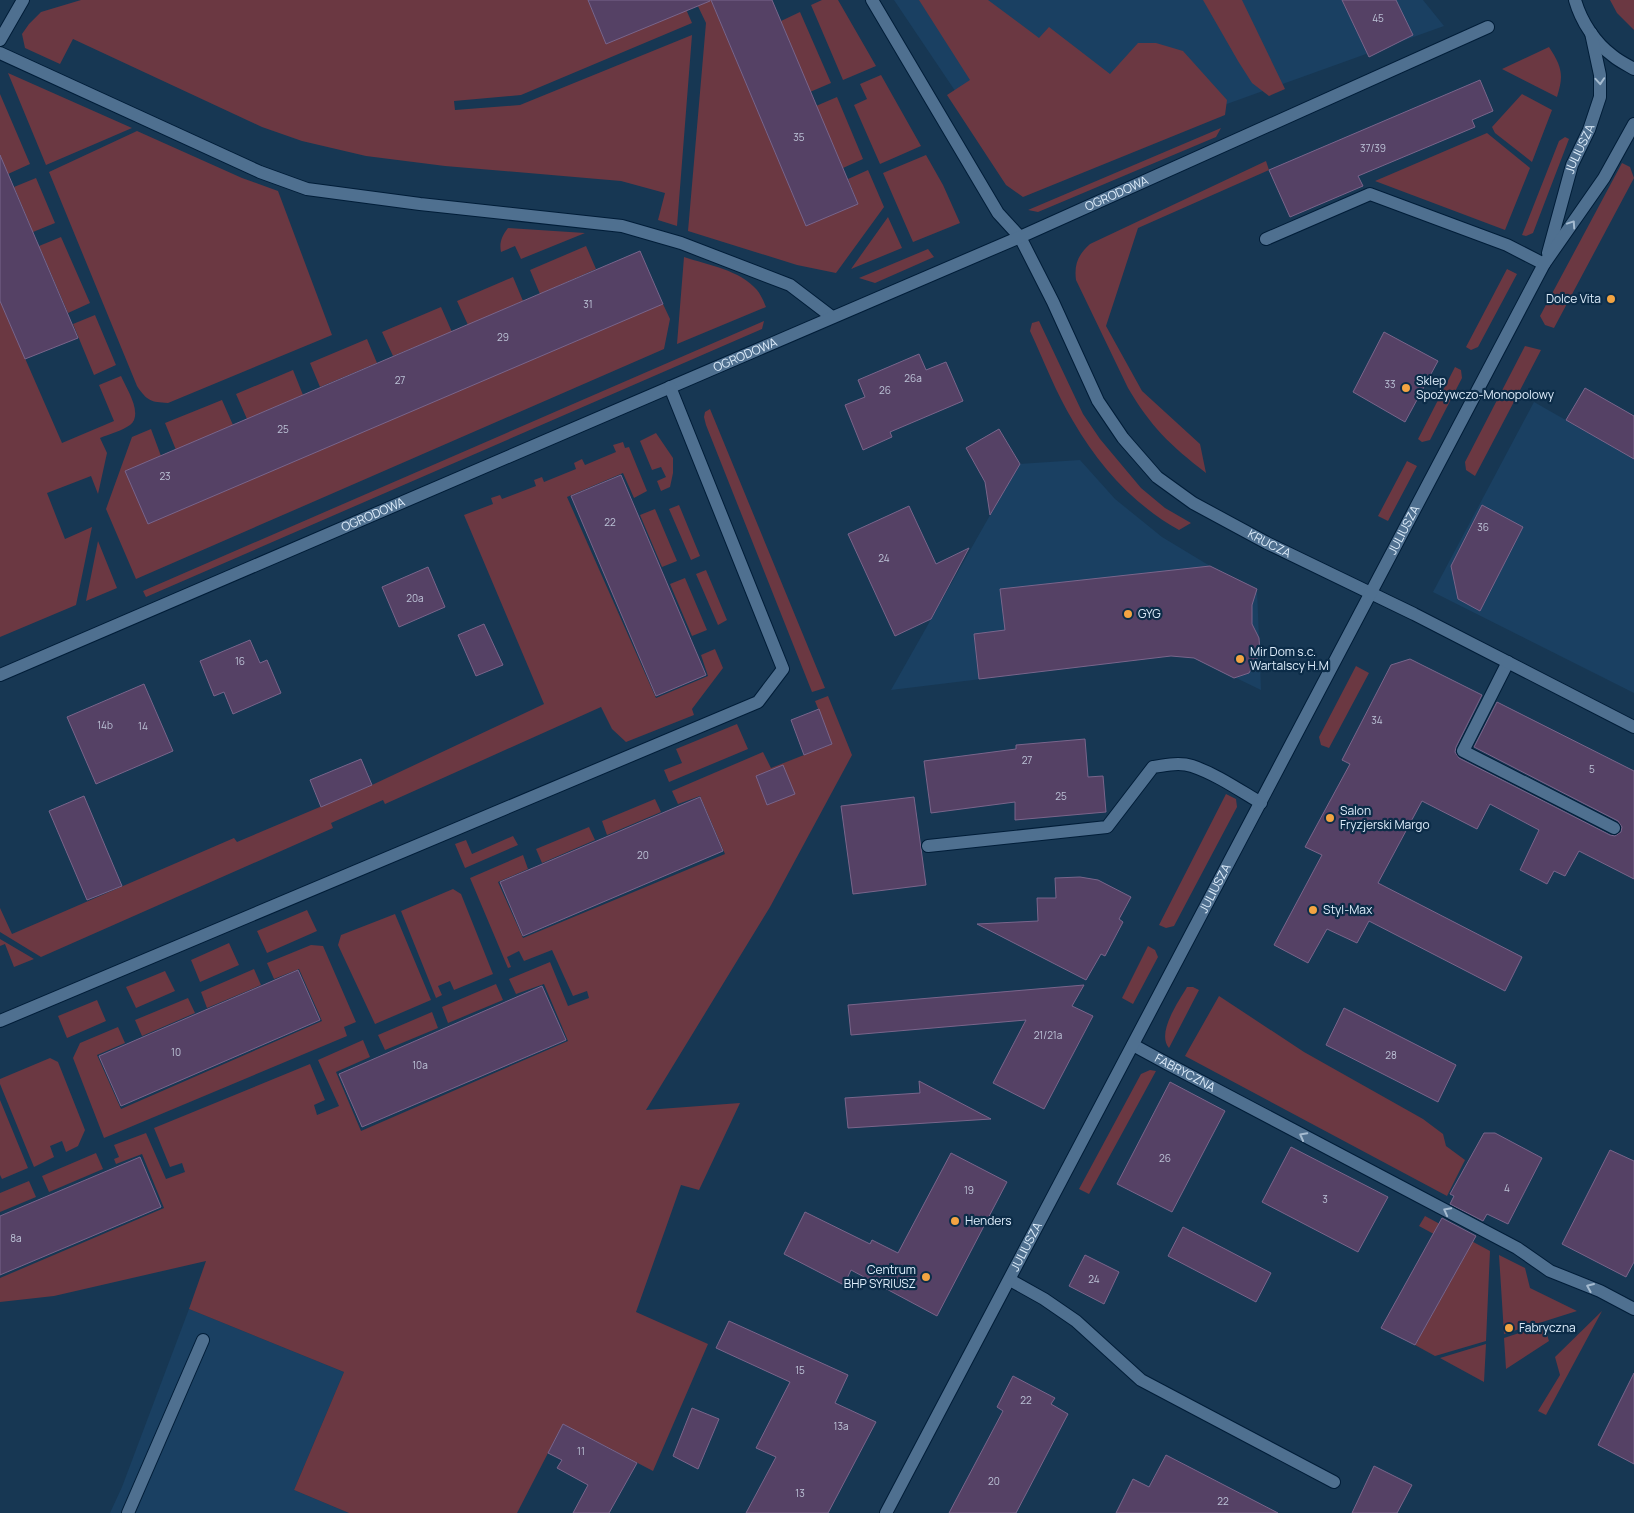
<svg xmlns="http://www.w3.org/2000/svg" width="1634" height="1513" font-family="Manrope,sans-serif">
<rect width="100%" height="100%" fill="#173753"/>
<path fill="#1a4062" d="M894,0h529l21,26 -429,154z
M1534,402l100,57v234l-201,-101z
M1080,460l35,39 47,38 48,29 47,23 4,101 -66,-32 -24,-2 -280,34 128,-226z
M189,1309l155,63 -50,118 55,23h-239l12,-26z"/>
<path fill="#6b3842" d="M81,0h507l18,43 76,-43 10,23 -171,72 -67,6 1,9 65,-5 172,-70 -15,191 -19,-6 7,-27 -44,-12 -176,-15 -79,-10 -64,-15 -40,-14 -189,-88 -13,25 -35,-16 -3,-14 7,-10 12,-12z
M695,0h16l95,225 52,-21 -10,-25 20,-9 16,37 -48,66 -39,-8 -109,-34 18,-208z
M822,0h16l38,66 -33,14 -32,-75z
M919,0h69l51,38 10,-11 61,47 28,-31h18l27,8 44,49 -2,15 -202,82 -17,-12 -59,-90 23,-15z
M1203,0h39l43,89 -16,7 -17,-13 -14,-22z
M1610,0h24v30l-17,-17z
M800,12l31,71 -21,9 -29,-71z
M1549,47c13,20 15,28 8,50l-55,-28z
M8,73l124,55 -86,37z
M881,75l40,71 -41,18 -26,-59 13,-6 -7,-15z
M0,94l30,70 -22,10 -8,-19z
M1522,94l30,16 -20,52 -37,-29 -3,-6z
M837,97l26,62 -20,9 -27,-62z
M1221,128l-5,9 -178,75 -10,-2z
M137,131l105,47 36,13 54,144 -164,68c-17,-1 -21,-2 -31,-17l-88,-214z
M1487,133l43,35 -25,62 -130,-49z
M1565,137l4,2 -36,94 -7,3 -4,-1 37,-94z
M926,155l17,30 17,38 -47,19 -30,-69z
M1266,161l3,9 -131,58 -32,98 36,65 58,53 6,29c-36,-28 -55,-46 -78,-85l-52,-108c-2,-16 2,-25 14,-36z
M1622,163l8,4 4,11 -80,150 -9,-3 -5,-9z
M36,178l19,45 -22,9 -19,-45z
M888,217l14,31 -51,21z
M508,228l77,5 -64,26 -6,-13 -14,6c-2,-10 1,-16 7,-24z
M61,237l29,66 -22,10 -29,-67z
M586,246l10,23 -56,25 -10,-24z
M928,249l6,8 -59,26 -16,-5z
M684,257c24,8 56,13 73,33 4,5 7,12 9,17l-89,37z
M1507,269l10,5 -39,73 -7,3 -5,-3z
M513,277l10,24 -55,24 -11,-24z
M0,301l62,142 52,-22 -15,-36 22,-9c5,12 23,38 9,49 -8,6 -21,9 -30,13l7,15 -9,41 -7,-18 -44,17 18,46 27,-12 -16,78 -76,32z
M663,304l7,15 -6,30 -528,230 -30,-70 26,-72 19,-8 10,27z
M441,307l11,25 -59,24 -11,-24z
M95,315l21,50 -22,10 -21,-51z
M764,321l-2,8 -616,268 -3,-6z
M1039,321l44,93 17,25 41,49 24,20 26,15 -12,7c-45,-25 -80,-64 -106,-109 -17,-28 -29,-60 -43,-90l2,-8z
M367,339l10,24 -57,24 -10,-24z
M1525,346l16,4 -66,126 -9,-6 -1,-8z
M1455,367l6,3 1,8 -32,62 -8,2 -4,-3z
M293,370l10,25 -56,24 -11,-25z
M222,400l11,25 -57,25 -11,-27z
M710,409l115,279 -13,4 -106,-267 -2,-8 1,-5z
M656,433l17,25v15l-3,14 -9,4 -4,-10 9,-4 -5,-10 -9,3 -12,-29z
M623,442l2,6 4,-1 18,44 -13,7 -11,-25 -56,24 89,201 52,-22 -7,-21 14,-6 8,19 -31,41 2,6 -68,27 -14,-13 -11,-22 -216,97 -2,-4 -52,23 2,5 -292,129 -41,-25v-24l12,26 222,-96 3,4 135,-57 172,-81 -80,-189 29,-11 -2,-6 9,-3 2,4 34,-13 -2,-6 8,-3 2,5 32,-13 -2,-6 8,-4 3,6 31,-13 -3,-7z
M1407,461l10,5 -29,55 -10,-5z
M679,505l21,51 -9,4 -22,-51z
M655,509l22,52 -15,6 -22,-52z
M98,541l19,47 -31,13z
M706,570l21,50 -9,5 -22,-51z
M685,578l22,52 -15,6 -22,-52z
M1356,666l13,7 -40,75 -8,-3 -2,-8z
M828,696l24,59 -82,152 -124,203 94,-7 -41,87 -18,-5 -45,127 72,32 -55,127 -90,-47 -46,89h-168l-55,-23 50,-118 -155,-63 17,-48 -152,35 -54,6v-24l164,-70 -22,-54 -26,10 -2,-5 5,-2 -5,-12 32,-12 20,46 19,-7 -3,-9 -12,4 -16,-39 156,-64 15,36 -11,5 3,10 22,-9 -21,-46 45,-20 7,17 -34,15 25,59 207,-90 -24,-57 -28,10 -7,-15 41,-17 18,44 21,-8 -2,-7 -14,5 -21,-46 -28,11 -5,-10 -12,6 4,10 -3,1 -38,-90 53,-23 5,14 -30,13 25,56 202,-84 -25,-58 -22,8 -6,-13 91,-39 8,16 61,-24 -17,-43z
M737,724l11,25 -79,33 -5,-12 18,-7 -6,-14z
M1226,794l10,5 1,8 -63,119 -8,2 -7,-3z
M655,799l6,13 -54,23 -5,-14z
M589,827l6,13 -53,23 -6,-14z
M513,836l5,9 -53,23 -10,-24 11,-4 6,14z
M453,889l8,5 32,80 -39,16 -4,-9 -12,5 4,9 -6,3 -35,-87z
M307,910l10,21 -50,22 -10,-22z
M395,914l36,86 -56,24 -37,-79 3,-10z
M0,939l34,20 -20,8 -9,-23 -5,2z
M229,943l10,22 -39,17 -9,-22z
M311,945l12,1 33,76 -12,5 3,9 -243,102 -31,-80 7,-15 38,-16 7,16 -28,12 24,54 201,-88 -23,-52 -25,10 -7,-16z
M1148,946l7,4 3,7 -25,47 -11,-6z
M254,969l7,16 -54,23 -6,-16z
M165,971l10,20 -39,17 -10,-21z
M496,984l7,16 -55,23 -6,-16z
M1187,987h6l6,3 -30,58c-13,-15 10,-47 18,-61z
M1219,996l85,56 119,67 20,15 3,12 19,14 -18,36 -262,-140z
M188,998l7,15 -53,23 -7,-16z
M97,1000l9,21 -39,17 -9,-22z
M432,1012l6,16 -53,22 -7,-15z
M50,1058l8,4 27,68 -7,16 -12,6 -4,-11 -12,5 4,11 -20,10 -34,-83v-5z
M1150,1070l6,1 -67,123 -10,-5 62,-115z
M0,1100l28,68 -26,11 -2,-4z
M96,1153l7,16 -54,23 -7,-16z
M29,1181l7,16 -36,15v-19z
M1425,1216l65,35 -4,90 -51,15 -20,-11 52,-93 -48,-26z
M1499,1255l26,13 5,20 47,23 -73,23z
M1602,1311l-56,104 -8,-4 22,-36 -5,-18z
M1544,1325l5,16 -43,28 -2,-31z
M1486,1344l-2,38 -44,-24z"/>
<path fill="#554165" stroke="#79658b" d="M588,0h122v1l-104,43z
M711,0h61l86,204 -52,22z
M1342,0h54l17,35 -44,22z
M1480,80l13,31 -21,9 3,7 -117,49 5,10 -73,31 -21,-47z
M0,155l78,183 -53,21 -25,-58z
M640,251l23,53 -515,220 -23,-53z
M1384,332l54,29 -33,61 -52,-30z
M919,354l7,16 20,-8 17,39 -73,31 2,5 -29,13 -18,-45 20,-8 -7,-17z
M1585,388l49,28v43l-68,-39z
M999,429l21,35 -30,51 -5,-33 -19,-34z
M621,475l85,200 -50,21 -85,-200z
M1482,505l41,22 -43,84 -22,-12 -7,-33z
M909,506l27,58 33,-16 -38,71 -36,17 -47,-102z
M1210,566l47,23 -5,16v19l7,14 1,15 -11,20 -15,5 -40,-20 -23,-2 -192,23 -5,-45 31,-4 -5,-41z
M428,567l17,40 -46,20 -17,-40z
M484,624l19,41 -27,11 -18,-41z
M250,640l10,23 7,-3 14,33 -48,21 -9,-22 -10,4 -14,-35z
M1410,659l72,36 -26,52 -1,5 4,6 151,77 5,1 6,-4 1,-5 -4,-6 -144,-74 23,-45 137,69v108l-55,-28 -14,25 -11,-5 -7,13 -27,-14 19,-40 -49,-26 -13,25 -55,-28 -44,82 144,74 -17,34 -136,-70 -12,22 -30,-14 -19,34 -34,-18 48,-90 -17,-8 45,-83 -8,-4 49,-95z
M144,684l29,67 -77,33 -29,-67z
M819,709l13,35 -28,11 -13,-35z
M1085,739l3,38 15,-1 3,36 -91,8v-18l-84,11 -7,-52 92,-12v-4z
M361,759l11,26 -51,22 -11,-27z
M783,765l12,29 -28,11 -11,-29z
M84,796l38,90 -35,14 -38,-89z
M700,797l23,54 -200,85 -23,-54z
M914,797l12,88 -73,9 -12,-88z
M1080,877l18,3 33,17 -12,22 4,3 -18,34 -4,-2 -15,26 -109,-56 61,-3 -1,-23h19l-1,-20z
M298,970l22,50 -199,86 -22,-50z
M1084,985l-12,21 21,10 -49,93 -51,-26 33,-63 -175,15 -3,-30z
M542,986l24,54 -204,87 -23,-53z
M1344,1008l112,57 -18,37 -112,-57z
M919,1081l72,38 -143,9 -3,-30 75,-5z
M1170,1082l55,29 -53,101 -55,-28z
M1484,1133h11l47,25 -34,66 -21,-10 -4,7 -33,-17 4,-8 -4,-2z
M1291,1147l97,50 -30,55 -96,-50z
M1610,1150l24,11v101l-8,15 -64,-33z
M951,1153l56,29 -70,134 -86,-46 -7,15 -60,-31 21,-42 65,32 2,-4 26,13z
M140,1157l21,50 -161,68v-59z
M1442,1218l34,18 -61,109 -34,-17z
M1183,1227l88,46 -15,29 -88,-46z
M1085,1255l34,17 -15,32 -35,-18z
M729,1321l119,54 -13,28 41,19 -48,91h-82l30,-56 -20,-9 34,-66 -74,-34z
M1634,1373v91l-36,-19z
M1013,1376l42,22 -4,6 17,10 -52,99h-67l54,-102 -6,-4z
M692,1408l27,11 -21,50 -25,-13z
M563,1424l74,39 -28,50h-36l15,-28 -31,-17 5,-8 -14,-7z
M1166,1455l112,58h-162l17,-34 16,8z
M1374,1466l38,19 -15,28h-45z"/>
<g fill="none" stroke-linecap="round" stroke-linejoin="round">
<g stroke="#001d38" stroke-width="14">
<path id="lane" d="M0,40l23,-40
M0,53l260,119 47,17 113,15 202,22 59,17 109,42 42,32
M1266,239l104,-45 137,51 37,19
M1508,662l-45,89 151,77
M928,846l179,-19 46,-60c12,-2 27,-5 39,-1 24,8 47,24 69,37
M1010,1280l34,19 32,22 65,59 193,102
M128,1513l75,-173"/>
</g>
<g stroke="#001d38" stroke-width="14">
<g id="street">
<path id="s1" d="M872,0l126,213 22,24 33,65 45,99 25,37 34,39 36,26 74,40 147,71 220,113"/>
<path id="s2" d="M0,675l1020,-438 468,-210"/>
<path d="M0,1021l758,-319 25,-33 -113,-282"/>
<path id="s3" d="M1133,1045l35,19 349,184 33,23 50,20 34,18"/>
</g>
</g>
<g stroke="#001d38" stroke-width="14">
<g id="secondary">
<path d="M1575,0c6,21 20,43 38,56 6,5 14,9 21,13"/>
<path id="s4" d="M1548,253l24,-88 17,-35 11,-33v-22l-9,-42"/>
<path id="s5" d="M886,1513l658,-1249 60,-86 30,-54"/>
</g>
</g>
<use href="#lane" stroke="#4f7090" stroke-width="12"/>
<use href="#street" stroke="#4f7090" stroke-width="12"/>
<use href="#secondary" stroke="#4f7090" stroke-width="12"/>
</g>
<defs><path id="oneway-chevron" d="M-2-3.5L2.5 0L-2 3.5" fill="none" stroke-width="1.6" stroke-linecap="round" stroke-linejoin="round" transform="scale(1.25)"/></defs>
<g stroke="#a5bbd0">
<use href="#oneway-chevron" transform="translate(1600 81) rotate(86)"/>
<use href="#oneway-chevron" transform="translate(1572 224) rotate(-56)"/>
<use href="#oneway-chevron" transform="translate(1303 1136) rotate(-152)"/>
<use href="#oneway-chevron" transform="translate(1447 1211) rotate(-152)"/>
<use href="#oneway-chevron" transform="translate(1590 1287) rotate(-157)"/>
</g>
<g fill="#f3a442" stroke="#0c2c48" stroke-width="2">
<circle cx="1611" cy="299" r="5"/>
<circle cx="1406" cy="388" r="5"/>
<circle cx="1128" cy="614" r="5"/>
<circle cx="1240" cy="659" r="5"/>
<circle cx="1330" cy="818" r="5"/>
<circle cx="1313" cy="910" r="5"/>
<circle cx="955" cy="1221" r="5"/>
<circle cx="926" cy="1277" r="5"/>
<circle cx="1509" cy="1328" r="5"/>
</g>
<g text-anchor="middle" stroke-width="4.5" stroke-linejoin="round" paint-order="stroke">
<g font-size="10" fill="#bcc2d6">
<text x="1378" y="22">45</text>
<text x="799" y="141">35</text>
<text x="1373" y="152">37/39</text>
<text x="588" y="308">31</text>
<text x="503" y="341">29</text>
<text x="913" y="382">26a</text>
<text x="400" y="384">27</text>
<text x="1390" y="388">33</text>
<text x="885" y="394">26</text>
<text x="283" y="433">25</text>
<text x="165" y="480">23</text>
<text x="610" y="526">22</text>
<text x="1483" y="531">36</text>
<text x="884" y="562">24</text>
<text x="415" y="602">20a</text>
<text x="240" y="665">16</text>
<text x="1377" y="724">34</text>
<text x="105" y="729">14b</text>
<text x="143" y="730">14</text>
<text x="1027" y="764">27</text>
<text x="1592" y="773">5</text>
<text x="1061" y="800">25</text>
<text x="643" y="859">20</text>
<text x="1048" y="1039">21/21a</text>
<text x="176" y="1056">10</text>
<text x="1391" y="1059">28</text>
<text x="420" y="1069">10a</text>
<text x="1165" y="1162">26</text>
<text x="1507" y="1192">4</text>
<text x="969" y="1194">19</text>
<text x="1325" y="1203">3</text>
<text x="16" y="1242">8a</text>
<text x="1094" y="1283">24</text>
<text x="800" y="1374">15</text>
<text x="1026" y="1404">22</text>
<text x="841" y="1430">13a</text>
<text x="581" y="1455">11</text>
<text x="994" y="1485">20</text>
<text x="800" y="1497">13</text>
<text x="1223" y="1505">22</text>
</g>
<g font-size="12" fill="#deedfb" stroke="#0c2c48">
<text dy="4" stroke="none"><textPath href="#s4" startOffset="109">JULIUSZA</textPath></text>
<text dy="4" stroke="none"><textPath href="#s2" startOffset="1216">OGRODOWA</textPath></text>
<text dy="4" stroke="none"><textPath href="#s2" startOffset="811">OGRODOWA</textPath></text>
<text dy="4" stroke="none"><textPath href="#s2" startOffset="406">OGRODOWA</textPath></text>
<text dy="4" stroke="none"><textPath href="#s5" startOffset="1111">JULIUSZA</textPath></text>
<text dy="4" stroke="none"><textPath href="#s1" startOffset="689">KRUCZA</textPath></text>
<text dy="4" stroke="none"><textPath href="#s5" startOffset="706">JULIUSZA</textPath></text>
<text dy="4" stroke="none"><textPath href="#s3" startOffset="59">FABRYCZNA</textPath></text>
<text dy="4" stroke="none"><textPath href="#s5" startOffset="301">JULIUSZA</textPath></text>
</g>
<g font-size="12" fill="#deedfb" stroke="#0c2c48" text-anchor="start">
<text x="1601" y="303" text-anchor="end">Dolce Vita</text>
<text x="1416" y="385">Sklep<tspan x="1416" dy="14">Spożywczo-Monopolowy</tspan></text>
<text x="1138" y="618">GYG</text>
<text x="1250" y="656">Mir Dom s.c.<tspan x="1250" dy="14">Wartalscy H.M</tspan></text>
<text x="1340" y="815">Salon<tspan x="1340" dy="14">Fryzjerski Margo</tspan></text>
<text x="1323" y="914">Styl-Max</text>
<text x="965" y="1225">Henders</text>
<text x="916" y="1274" text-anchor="end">Centrum<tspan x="916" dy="14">BHP SYRIUSZ</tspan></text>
<text x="1519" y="1332">Fabryczna</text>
</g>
</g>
</svg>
